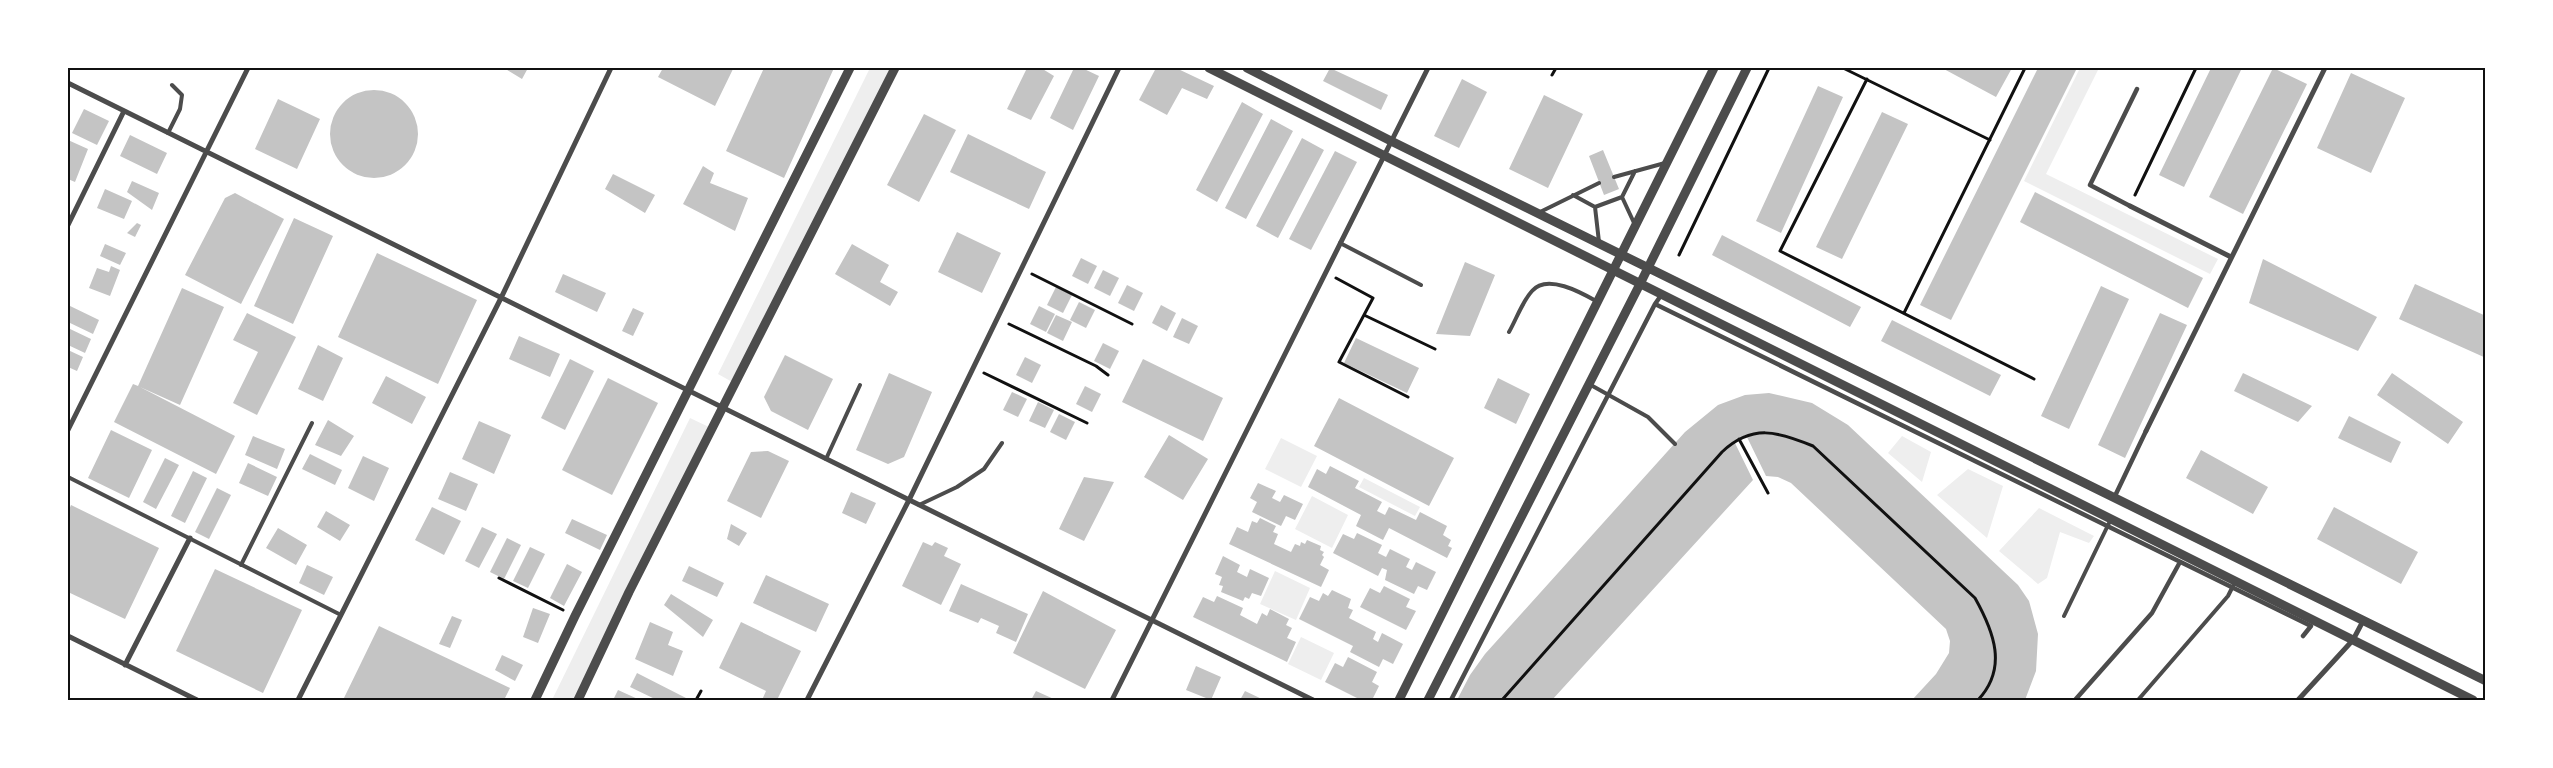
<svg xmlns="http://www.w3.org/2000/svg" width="2553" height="768" font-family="'Titillium Web',sans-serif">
<rect width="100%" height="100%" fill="#fff"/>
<path fill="#eee" d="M870,68h20l-156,315 -16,-9z
M2080,68h19l-53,106 172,85 -8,15 -186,-93z
M690,418l21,10 -134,272h-25z
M1902,436l29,16 -9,30 -34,-29z
M1281,438l36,18 -16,31 -36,-18z
M1968,469l35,17 -16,52 -50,-43z
M1364,478l56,29 -5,9 -56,-29z
M1312,496l36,19 -16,33 -37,-19z
M2039,508l55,28 -5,7 -29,-11 -13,46 -9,6 -39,-33z
M1275,571l35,17 -14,32 -36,-16z
M1301,637l33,16 -13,27 -33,-16z"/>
<path fill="#c4c4c4" d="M504,68h24l-6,11z
M663,68h67l3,1 -18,37 -57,-29z
M764,68h70l-50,110 -58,-27z
M1027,68h14l13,8 -23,44 -24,-11z
M1074,68h8l17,8 -26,54 -23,-12z
M1156,68h20l38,18 -7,13 -25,-11 -15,27 -28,-15z
M1330,68l58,27 -7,15 -58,-29z
M1942,68h70l-16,29z
M2038,68h39l-126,252 -31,-15z
M2211,68h31l-58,119 -25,-12z
M2273,68l34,16 -64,130 -34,-17z
M2351,73l54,25 -34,75 -54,-25z
M1462,79l25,13 -28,56 -25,-12z
M1818,86l25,11 -62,136 -25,-12z
M330 134a44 44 0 1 1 88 0a44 44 0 1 1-88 0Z
M1544,95l39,19 -35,74 -39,-19z
M278,99l42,20 -23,50 -42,-20z
M1242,102l21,12 -46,88 -21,-12z
M84,109l25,12 -12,24 -25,-12z
M1882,112l26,12 -66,135 -26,-12z
M924,114l32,16 -37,72 -32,-17z
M1271,119l22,12 -47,88 -21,-11z
M968,134l78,38 -17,37 -79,-37z
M130,135l37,18 -10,21 -37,-18z
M1302,138l22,12 -46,88 -22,-12z
M68,140l20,9 -13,33 -7,-3z
M1603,150l16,39 -15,6 -15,-39z
M1335,151l22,11 -46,88 -22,-11z
M703,166l11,7 -4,10 38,15 -13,33 -52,-27z
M613,174l42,21 -10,18 -40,-24z
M132,181l27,12 -7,17 -25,-18z
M105,189l27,12 -8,18 -27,-11z
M2035,192l168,86 -15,30 -168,-86z
M235,193l49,26 -43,85 -56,-29 40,-77z
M294,218l39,18 -40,88 -39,-18z
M137,223l4,2 -6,12 -8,-4z
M957,232l44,21 -19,40 -44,-21z
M1722,235l139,72 -11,20 -138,-72z
M105,244l21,9 -6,12 -20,-9z
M852,244l37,21 -9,17 18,10 -8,14 -55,-32z
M377,253l100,47 -39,84 -100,-47z
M1081,258l16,8 -9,18 -16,-8z
M2263,259l114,58 -19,34 -109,-48z
M1465,262l30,13 -25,61 -34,-2z
M111,266l9,4 -10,26 -21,-8 8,-20 12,4z
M1103,270l16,8 -9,18 -16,-8z
M563,274l43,19 -9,19 -42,-20z
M2415,284l71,32v42l-87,-39z
M1127,285l16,8 -9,18 -16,-8z
M2101,286l28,13 -60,130 -28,-13z
M1056,287l16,8 -9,18 -16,-8z
M182,288l42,19 -44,98 -40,-18 95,49 -19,38 -102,-52 19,-38 5,2z
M1079,302l16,8 -9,18 -16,-8z
M68,305l31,15 -6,14 -25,-12z
M1161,305l15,8 -9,18 -15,-8z
M1039,306l16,8 -9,18 -16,-8z
M633,308l11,5 -11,23 -11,-5z
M247,313l49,24 -39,78 -24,-12 25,-51 -25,-12z
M2160,313l27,12 -62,133 -27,-13z
M1056,315l16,7 -9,19 -16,-8z
M1182,318l16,8 -9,18 -16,-7z
M1892,320l109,55 -11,21 -109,-55z
M68,328l23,11 -6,14 -17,-8z
M519,336l41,18 -10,23 -41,-18z
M1356,338l63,30 -12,25 -63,-30z
M1103,343l16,8 -9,18 -16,-8z
M318,345l25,13 -20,43 -25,-12z
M68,350l15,7 -6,14 -9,-4z
M785,355l48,24 -25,51 -37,-19 -7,-14z
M1025,357l16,8 -9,18 -16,-8z
M570,359l24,12 -29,59 -24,-12z
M1143,359l80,39 -20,43 -81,-39z
M889,373l43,19 -28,65 -16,7 -32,-14z
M2243,373l69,33 -14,16 -64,-31z
M2392,373l71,49 -15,22 -71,-49z
M386,376l40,21 -14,27 -40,-21z
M608,378l50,25 -46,92 -50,-25z
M1498,378l32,16 -14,30 -32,-16z
M1085,386l16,8 -9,18 -16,-8z
M1012,392l15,7 -9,18 -15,-7z
M1769,393l43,10 36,22 170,160 11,16 9,33 -2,37 -11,29h-113l24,-26 13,-21 1,-12 -4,-12 -155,-146 -13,-6 -12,-1 -20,-41 -12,6 19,39 -201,220h-95l13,-25 15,-21 200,-222 33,-27 27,-10z
M1339,398l115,60 -25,48 -115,-60z
M1038,402l16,8 -9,18 -16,-7z
M1059,414l16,8 -9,18 -16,-8z
M2349,416l52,26 -10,21 -53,-25z
M328,420l26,16 -13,20 -26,-11z
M479,421l32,14 -17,39 -32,-15z
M111,430l41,20 -23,48 -41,-20z
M1169,435l39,24 -25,41 -39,-23z
M253,436l32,13 -8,20 -32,-14z
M2201,450l67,37 -15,27 -67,-36z
M768,451l21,10 -28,57 -34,-17 24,-49z
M310,454l32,16 -7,15 -33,-16z
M363,456l26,12 -15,33 -26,-13z
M165,458l14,7 -23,44 -13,-7z
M248,463l29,14 -9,19 -29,-13z
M1330,466l29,15 -4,7 27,14 -5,9 8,4 4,-8 27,13 4,-8 27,14 -4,9 8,5 -3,6 4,2 -5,10 -58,-30 -6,12 -27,-14 5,-11 -53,-28 9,-18 9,5z
M193,471l14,7 -22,45 -14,-7z
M450,472l28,12 -12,27 -28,-12z
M1084,477l30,5 -30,59 -25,-12z
M1258,483l18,8 -4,7 8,4 4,-7 19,9 -8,16 -9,-4 -5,10 -29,-14 5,-10 -7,-4z
M217,488l14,7 -22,44 -14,-7z
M851,492l25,11 -10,21 -24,-11z
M71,505l88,43 -34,71 -57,-27v-80z
M432,507l29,14 -17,34 -29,-15z
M2334,507l84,45 -17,32 -84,-45z
M326,511l24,14 -10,16 -23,-14z
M1260,518l16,8 -3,6 5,2 -4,10 17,8 4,-8 5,2 1,-4 4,2 2,-4 14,6 -1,4 4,2 -2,3 2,2 -4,8 9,5 -8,17 -92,-43 8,-17 11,5 4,-11 5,2z
M572,519l35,16 -7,15 -35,-17z
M731,524l16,9 -8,13 -12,-7z
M482,527l15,7 -18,34 -14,-7z
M278,528l29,17 -11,20 -30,-17z
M1357,533l25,12 -4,8 8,4 4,-8 20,10 -4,8 6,3 4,-8 20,10 -9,18 -9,-4 -4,8 -29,-14 2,-10 -5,-2 -4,8 -45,-23 10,-19 11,5z
M507,538l14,7 -17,34 -14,-7z
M923,542l9,4 3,-4 13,6 -4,8 17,8 -20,41 -39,-19z
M530,547l15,7 -17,34 -15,-7z
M1223,556l17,9 -3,7 10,5 3,-8 19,9 -8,18 -9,-3 -3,6 -4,-2 -2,4 -22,-9 2,-6 -4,-1 3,-8 -7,-3z
M567,564l15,8 -18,34 -14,-8z
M307,565l26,12 -9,18 -25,-12z
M689,566l35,17 -7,14 -35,-16z
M215,569l87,41 -39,83 -87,-42z
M766,575l63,29 -13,28 -63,-29z
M961,584l67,30 -12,28 -20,-9 3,-7 -18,-8 -3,5 -29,-12z
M1384,586l26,13 -4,8 10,4 -10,19 -46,-23 10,-19 10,5z
M1332,590l19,9 -3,9 5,2 -4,8 27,14 -3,7 5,3 4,-9 21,11 -10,20 -10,-5 -4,8 -29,-15 3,-6 -54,-27 11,-22 9,4 4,-8 5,3z
M1043,591l73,39 -31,59 -72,-36z
M671,594l42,26 -10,17 -39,-32z
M1217,596l26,12 -3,7 17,9 5,-11 5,3 3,-7 19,10 -3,6 6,3 -5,10 9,4 -9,20 -94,-45 10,-20 11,5z
M533,608l17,6 -12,29 -15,-6z
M452,616l10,4 -12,28 -11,-4z
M650,622l23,10 -5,13 15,6 -10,25 -38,-17z
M741,622l60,29 -24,49h-15l4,-9 -47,-23z
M379,626l131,62 -6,12h-161z
M502,655l21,10 -8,16 -20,-11z
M1348,657l29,15 -5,10 7,4 -7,14h-11l-36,-18 10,-19 8,4z
M1196,666l25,11 -10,23 -25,-10z
M637,673l49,25 -1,2h-28l-27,-13z
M618,690l22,10h-27z
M1036,691l20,9h-25z
M1245,691l19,9h-24z"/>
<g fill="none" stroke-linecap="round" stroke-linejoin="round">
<path stroke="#111" stroke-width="3" d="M1843,68l147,72
M1552,75l4,-7
M1867,79l-87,172 254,128
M2135,195l61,-127
M1679,255l90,-187
M1032,274l100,50
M1336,278l37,20 -34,64 69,35
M1904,313l121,-245
M1364,315l71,34
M1009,324l87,42 12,9
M984,373l103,50
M1739,439l29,54
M499,578l64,32
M696,700l5,-9
M1502,700l220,-248c30,-28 55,-21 91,-6l162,152c19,34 33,70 3,102"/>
<path stroke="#4c4c4c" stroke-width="4" d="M168,133l12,-24 2,-14 -10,-10
M1614,177l51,-14
M1573,195l22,12 4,35
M1595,207l27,-10
M1538,213l61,-30
M1635,225l-13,-28 13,-26
M1340,243l81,42
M1509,332c7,-12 13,-30 23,-41 15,-18 50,2 66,11
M1589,384l59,33 27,27
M826,459l34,-74
M68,477l273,138
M919,505l38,-18 27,-18 18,-26
M241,565l71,-142
M2064,616l47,-97
M2138,700l90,-104 5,-10"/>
<path stroke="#4c4c4c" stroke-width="4.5" d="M2130,206l-40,-21 47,-96
M1662,294l-7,10 656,322 -8,10
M2114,498l32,-67
M1451,700l204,-396
M2075,700l77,-87 28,-51"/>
<path stroke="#4c4c4c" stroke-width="5" d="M68,83l1245,617
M2130,206l101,51
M68,225l56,-114
M68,430l180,-362
M2146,431l179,-363
M68,636l129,64
M125,665l65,-127
M298,700l203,-402 110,-230
M807,700l102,-200 210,-432
M1112,700l316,-632
M2298,700l55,-60 10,-19"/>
<path stroke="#4c4c4c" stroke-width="9" d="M1209,68l1264,632
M1247,68l144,73 1095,540
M535,700l40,-84 275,-548
M578,700l51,-108 266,-524
M1399,700l315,-632
M1428,700l212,-416 107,-216"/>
</g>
<rect width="2553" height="768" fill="none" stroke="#ffffff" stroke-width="138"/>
<rect x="69" y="69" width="2415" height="630" fill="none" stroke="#111" stroke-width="2"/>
</svg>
